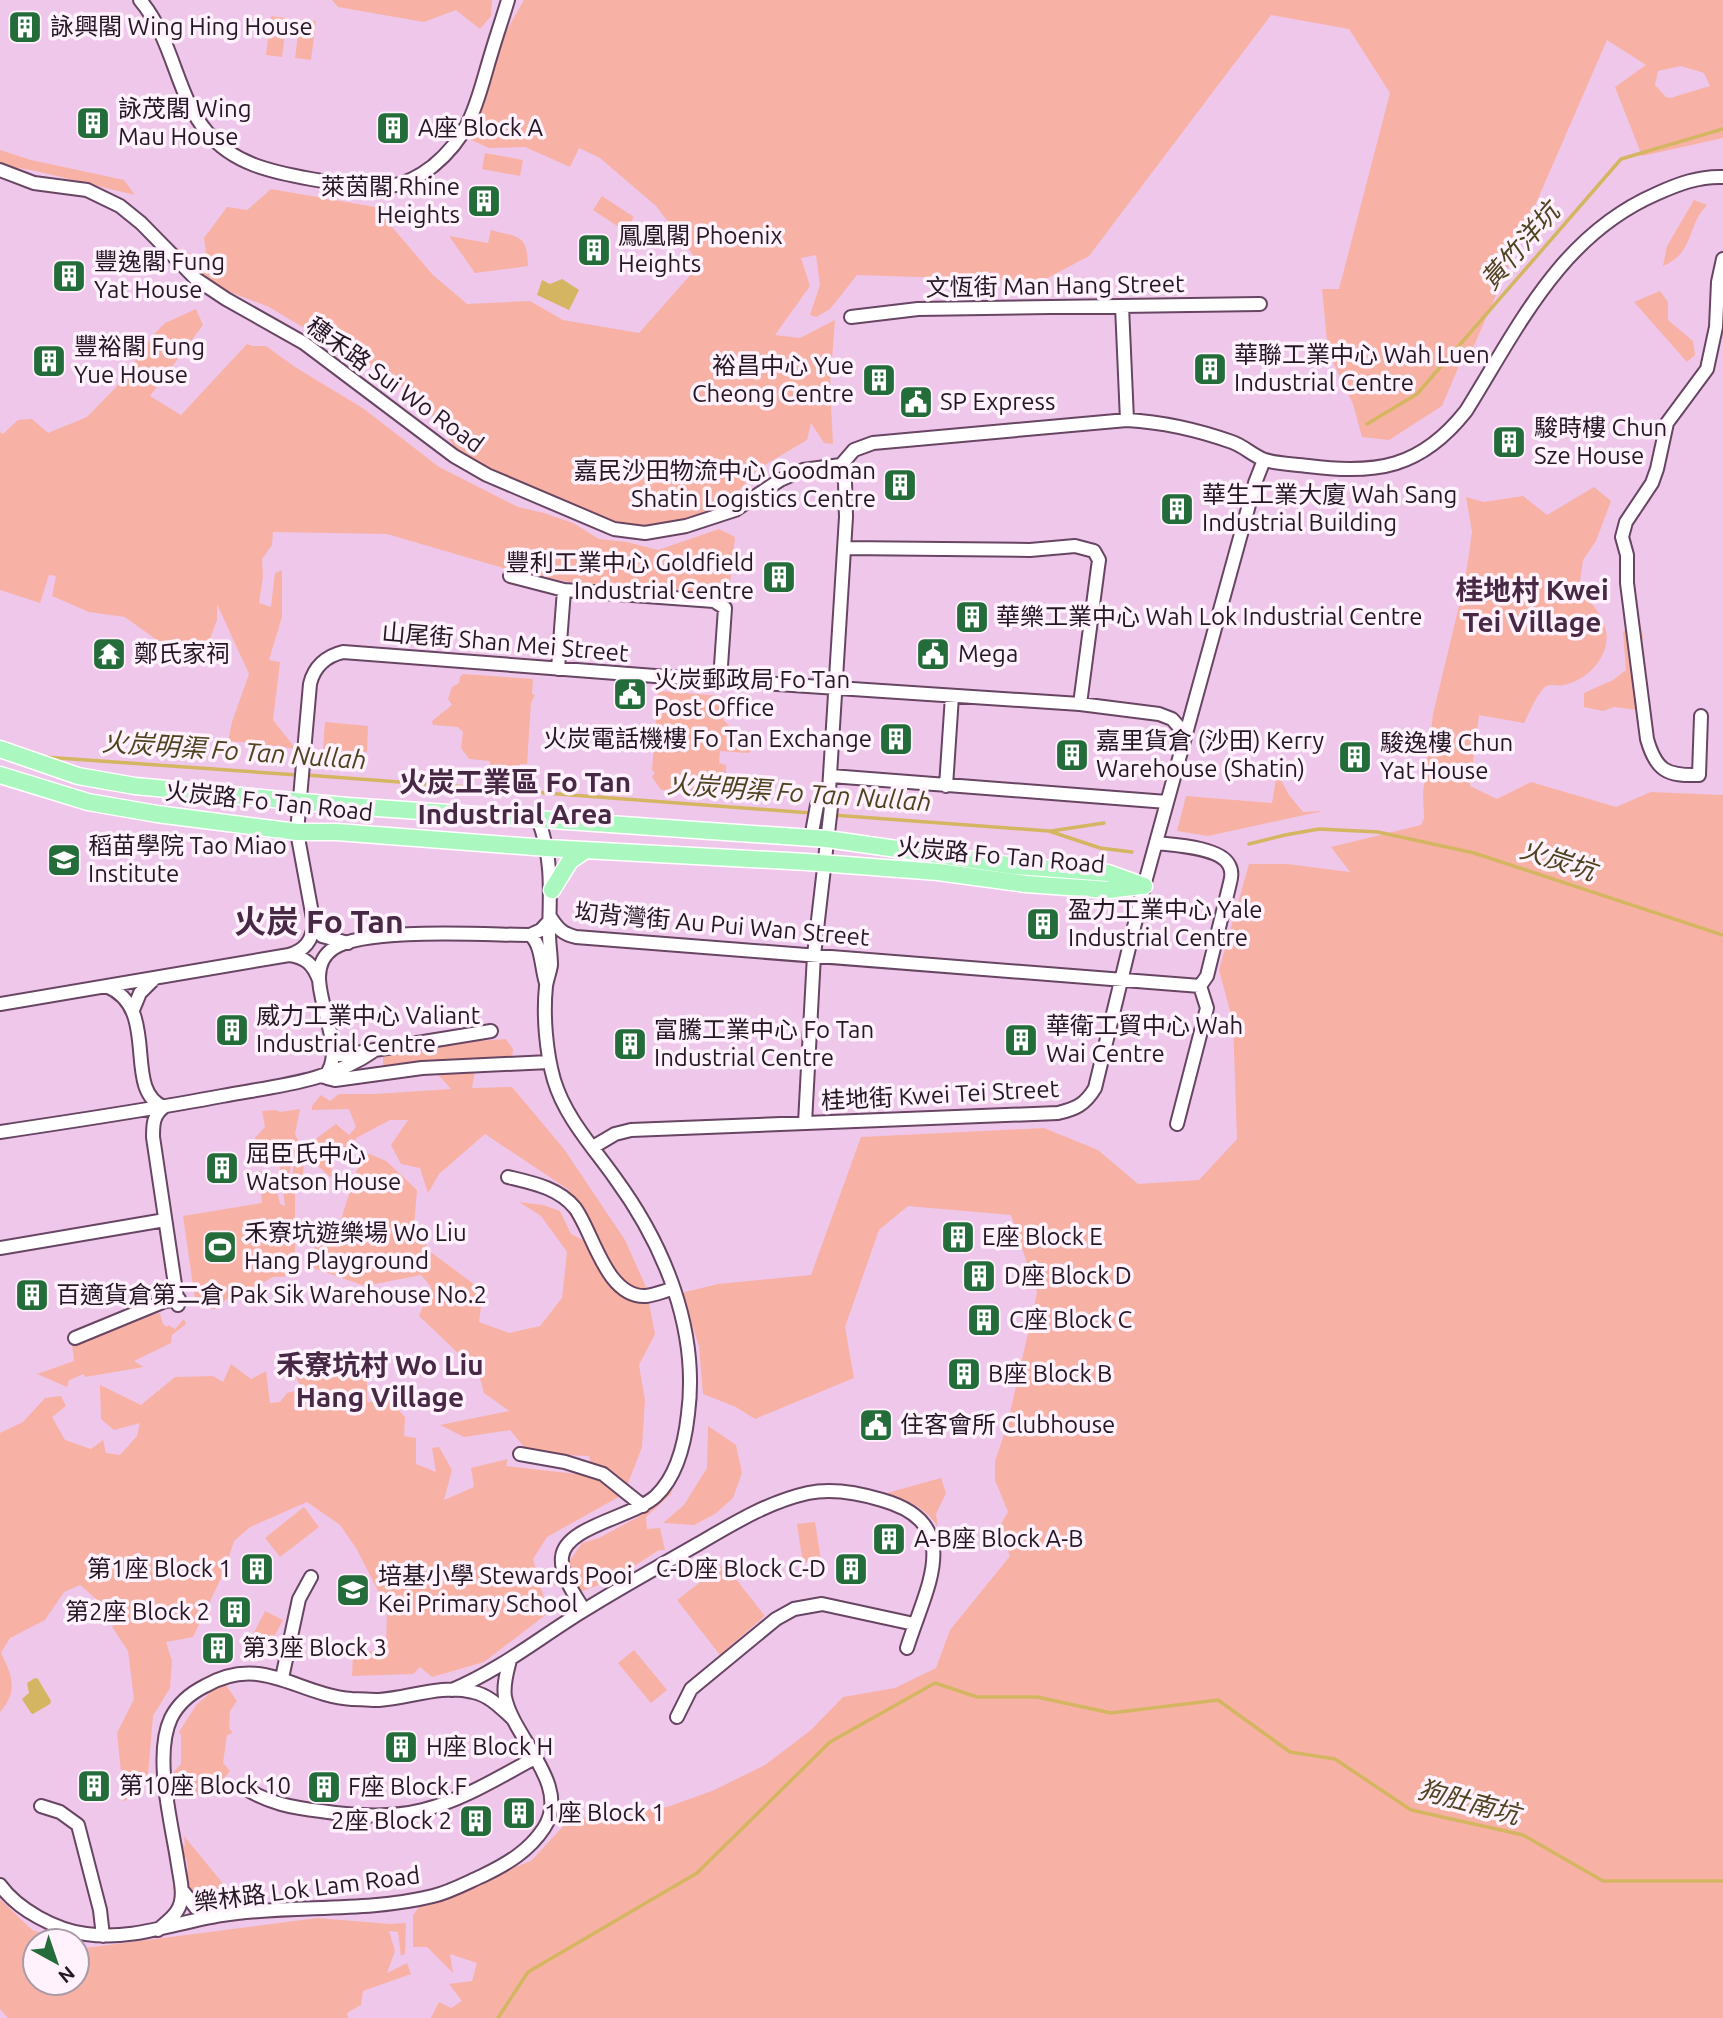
<svg xmlns="http://www.w3.org/2000/svg" width="1723" height="2018" font-family="Ubuntu,'Noto Sans TC',sans-serif">
<rect width="100%" height="100%" fill="#efc7ea"/>
<path fill="#f8b2a5" fill-rule="evenodd" d="M332,0h160l-1,16 -11,13 -24,-19 -32,12 -86,-15z
M524,0h1199v138l-81,18 -27,-69 31,-22 -39,-25 -134,308 -15,20 -16,38 -53,34 -27,-3 -9,-33 -25,-53 -6,-62h17l51,-196 -41,-64 -78,-14 -182,241 -47,25 -185,-6 -27,34 -14,8 -6,-2 10,-30 -4,-30 -15,3 9,28 -35,49 25,3 35,-18 -5,66 3,58 -9,-1 -13,-20 -4,17 -46,27 -36,38 -62,20 -39,1 -44,-16 -76,-33 -49,-29 -20,-30 -32,-31 -134,-80 -68,-26 -26,-34 32,14 -3,-23 23,-31 20,3 24,-21 104,18 58,68 34,29 63,-3 33,19 76,13 61,-69 -44,-58 -56,-48 -21,-10 -9,19 -45,-20 -36,1 -20,-9 34,-102zM1681,66l23,7 6,13 -40,12 -4,-1 -11,-12 3,-14z
M271,16l16,2 -5,39 -16,-2z
M300,19l16,2 -5,39 -16,-2z
M0,150l31,10 93,20 11,15 -99,-24 -36,-6z
M485,153l38,7 -3,16 -38,-7z
M602,196l32,21 -9,14 -32,-21z
M1694,200l13,5c-20,19 -12,48 -44,61l4,-20z
M491,230c28,8 36,3 37,36l-53,7 -26,-37 39,7z
M1660,291l8,11v18l25,21 2,14 -8,7 -53,-60z
M196,309l7,16 -53,71 31,19 66,-71 6,2h13l29,21 69,42 75,58 79,40 26,6 29,10 26,16 28,3 31,8 61,-21 16,8 -5,47 -7,21 -101,-13 -105,-20 -130,-38 -114,-2 -1,13 -10,14 1,17 -4,27 12,4 4,-34 7,-3v47l-13,43 11,2 -7,58 23,29 -26,-4 -15,2v-4l-27,-2 4,-19 17,-48 -32,-70v16l-10,27 -16,8 -19,-4 -47,-34 -36,-5 -37,-16 4,-20 -7,-1 -9,28 -40,-13v-158l3,2 15,-14 14,-1 16,14 39,-16 33,-34 33,-48 12,-12z
M1594,487l17,14 -15,40 -13,19 -4,28c7,10 18,20 23,31 15,28 -9,60 -38,66 -8,2 -15,-3 -21,4 -8,9 -13,23 -19,34l-45,-8 -9,71 27,13 34,-17 85,25 35,-15 72,3v1223h-1292l8,-16 12,6 11,-7 -13,-17 23,-3 5,-18 -27,-9 3,19 -26,-26h-14v-32l10,-13 108,-41 38,-41 98,-13 45,-16 53,-26 46,-35 32,-33 52,-9 41,-20 14,-38 60,-74 -12,-27 10,-17 -13,-32v-19l12,-35 30,-133 -26,-78 -103,-9 -29,24 -34,97 9,51 -99,41 -19,-12 -33,-13 -4,-48 -18,-53 37,-9 93,-9 50,-138 183,-9 54,22 40,34 61,-4 38,-41 -4,-117 -14,-52 30,-106h38l63,8 -19,-25 90,-22 3,-7 -1,-25 10,-79 32,-133 7,-49 -6,-35 18,5 39,-6 24,19z
M1639,619l4,17 -8,44 4,30 -25,-3 -11,4 -19,-4v-14l29,-13 13,-10 -3,-38z
M463,674l70,5 -1,15 3,1 -4,8 -4,61h-7l-1,5 -5,6 -24,-6v-8l-21,-2 -8,-11 2,-16 -5,-5 -25,-2 -1,-4 20,-16 -4,-6 4,-12 7,-4 1,-6z
M658,691l64,5 2,3 -1,20 28,32 -3,2 -28,-2 -1,12 7,2v17l-19,1 5,9 -51,-2 -9,-13 3,-4 -3,-3z
M325,722l43,4 -1,26 -44,-3z
M1277,773l12,22 14,17 20,-1 -115,25 -31,-5 9,-35 86,7z
M506,1039l7,10 -1,10 -35,2 -5,27 40,-1 52,62 61,91 21,47 9,47 -16,31 6,35 -3,47 -18,47 -77,43 -14,22 15,54 -64,49 -52,15 -12,-10 -7,7 -61,2 1,-20 33,-9 1,-39 -31,-60 -16,-23 -33,-23 -57,25 -16,14 -10,31 -31,65 -27,5 6,19 -2,27 -17,28 -5,59 -24,27 -7,-69 17,-34 -6,-48 -16,-24 7,-8 -39,-34 -16,7 -19,28 -35,18 -9,15c11,22 18,38 -1,59v-279l23,-11 22,-24 16,-2 5,10 -14,11 13,23 26,9 12,-9 3,13 14,2 17,-19 3,-13 -26,7 -13,-11 -1,-34 41,20 34,-28 38,-1 10,6 8,-18 20,15 15,-8 4,32 10,-1 7,-9 8,-2 -1,19 9,-3 -2,-20 -10,-20 28,-4 48,3v36l23,-1 15,16 -1,19 12,2v26l20,8 -4,-24 7,-1 13,23 -8,30 30,-13 -3,-19 37,-9 -2,7 88,10 -5,-20 -26,-1 -38,-7 -15,-18 -46,7 -24,-12 69,-14 -25,-18 -6,-21 -59,-56 12,-29 -10,-12 -56,11 -52,-18 3,-37 22,-2 18,-57 11,-19 19,8 31,29 -3,37 18,26 51,38 -4,31 30,11 31,-7 22,-28 5,-46 -26,-36 -22,-14 24,3 17,6 11,23 14,7 -17,-29 1,-22 -84,-56 -46,40 -11,19 -8,-25 -19,-4 -10,-19 17,-25h-18l-32,17 -27,24 1,17 -17,-14 -5,-11 7,-15 19,-14 13,11 7,-8 -7,-18 -37,1v-4l9,-11 9,6 9,-7h36l76,-5 -24,-27 -44,4v-12l80,-12z
M300,1109l-5,25 10,22 -3,25 -10,-1 2,-24 -2,-2 -3,27 6,11v57l3,27 -25,1 -19,11 -8,-1 -25,16 -6,6 -11,-1 -9,-9 -12,-83 79,-13 -3,-32c13,4 19,20 21,33l5,2 -7,-53 -3,4 -1,9 -4,-2 -1,-11 -10,2 -4,-17 10,-11 -3,-16 14,-1 4,2z
M160,1313l3,11 4,3 1,-2 7,4 9,-10 2,5 -14,11 -1,8 -37,18 10,6 -59,10 -1,-3 -15,6 -2,7 -30,-13 37,-13 -3,-26z
M708,1426l28,19 6,28 -9,25 -18,16 -21,11 -31,-2 21,-18 23,-37z
M677,1475l-6,19 -25,23 1,12 13,-1 5,22h-6l-45,29 -31,12 -30,-6 29,-42 17,-5 39,-21z
M941,1478l5,15 -10,21 2,13c-12,-19 -30,-26 -51,-34z
M304,1507l15,20 -39,30 -15,-19z
M815,1522l6,38 -18,3 -6,-39z
M724,1564l41,52 -45,39 -43,-55z
M265,1611l18,9 -20,38 -17,-10z
M634,1650l33,40 -16,13 -33,-40z
M223,1681l14,20 -7,10 -1,17 4,5 -6,2 -4,28 7,8 -10,12 -2,11 -10,-1 -7,5 -8,-7 -12,-1v-9l-9,-7 9,-10v-29l-2,-3 18,-28 11,-9 -3,-5z
M184,1836l54,66 -5,1v4l-15,3 -29,-1 4,-13 -2,-5 -19,-2 4,-12 12,-7 -2,-13 -4,1 -4,-19 7,7z
M0,1899l32,31 33,11h-30v42h42v-38l8,3 232,-30 73,6 16,-1 -1,31 -4,2 -3,-24 -9,-1 6,20 -8,22 20,-10 4,11 -48,17 -2,14 -14,8 1,5h-340l-8,-9z"/>
<path fill="#d4b561" d="M562,279l17,11 -10,20 -32,-15 5,-15 8,4z
M35,1678l3,1 13,22 -1,3 -17,10 -2,-1 -9,-14 7,-6 -2,-10z"/>
<g fill="none" stroke-linecap="round" stroke-linejoin="round">
<path stroke="#d4b561" stroke-width="3.5" d="M1367,424l50,-30 204,-235 102,-30
M44,757l254,18
M306,775l505,38
M819,814l230,17 51,17 32,4
M1051,831l53,-8
M1249,844l36,-9 34,-6 59,3 96,21 249,82
M498,2018l30,-46 169,-99 133,-131 105,-59 42,14h60l74,16 107,-13 72,52 45,7 76,51 112,25 80,46h120"/>
<g stroke="#674563" stroke-width="16">
<path id="minor" d="M140,0c34,40 36,96 67,132 26,32 65,40 104,47 25,4 53,11 79,7 16,-2 30,-10 43,-20 41,-34 44,-67 59,-115 5,-17 11,-34 16,-51
M0,170l34,13 53,7 33,16 21,17 55,56 30,20 78,44 150,113 33,19 127,54 31,4 41,-7 49,-16 45,-30 23,-10 38,-5
M1122,306l5,114
M851,317l67,-8 342,-5
M841,465l13,-15 19,-7 254,-23c36,2 71,10 105,22 12,4 21,14 33,18 13,4 29,4 43,6 68,9 113,2 158,-55 53,-85 94,-175 190,-217 22,-10 43,-18 67,-17
M845,548l185,2 45,-4 19,5 5,9 -1,7 -18,137
M510,576l54,14 150,11 11,7 -5,72
M558,669l6,-79
M1701,716l-2,59c-32,1 -43,-4 -52,-36l-20,-156v-28l-5,-18 4,-15 26,-39 5,-14 10,-46 40,-54 9,-42 2,-45 5,-23
M831,776l336,26
M946,786l6,-90
M538,819c15,40 12,73 11,115 0,10 2,21 2,31 -1,7 -4,14 -5,21 -3,29 0,66 8,94 11,37 39,67 61,98 49,67 84,151 73,236 -3,28 -11,62 -32,82 -22,21 -91,30 -94,61 -2,18 13,38 22,53
M811,838l6,-33 12,-14
M551,918c7,11 12,16 25,19l624,49 7,-10 22,-89c2,-8 4,-15 0,-22 -9,-18 -55,-20 -73,-22
M314,924l8,12 26,7
M530,935c12,9 11,33 16,48
M289,955c16,2 24,9 30,25
M106,986c56,22 15,104 58,121
M0,1004l289,-49c16,-5 23,-14 25,-31l-17,-92 13,-148c4,-17 16,-28 33,-32l312,24 425,28 79,10 13,5 8,9 4,10
M133,1010l7,-17 14,-14
M333,1053l11,2 147,-24
M324,1077c31,-32 -32,-102 10,-129 33,-21 154,-13 196,-13l11,-5 10,-11
M327,1078l8,2 87,-12 127,-6
M164,1107c-11,8 -11,18 -11,30l25,168
M805,1123l9,-168 17,-148 -2,-16 17,-274 -1,-35 -4,-17
M1177,1124l30,-116 -7,-22
M0,1132c74,-11 148,-22 222,-36 53,-10 108,-14 153,-46
M593,1147l22,-13 16,-4 427,-17c17,-4 27,-8 37,-25l49,-202 111,-403 9,-23
M508,1177c25,6 51,11 67,31 18,24 31,90 71,88 9,-1 18,-5 26,-7
M0,1248l165,-28
M75,1338l90,-37 14,-2
M520,1454l45,8 38,12 40,32
M282,1678l17,-79 12,-22
M452,1690c48,-20 87,-52 131,-79 38,-24 77,-45 115,-67 36,-21 70,-42 110,-51 24,-5 51,0 74,7 85,24 43,89 25,148
M677,1717l14,-28 85,-70 18,-10 28,-5 92,20
M245,1788c23,15 48,20 76,23 33,5 70,7 102,-1 40,-10 76,-33 112,-52
M41,1806l19,6 18,13 22,85 3,26
M0,1885c18,25 56,45 86,49 47,7 90,-12 136,-19 70,-11 142,-2 211,-19 17,-4 33,-13 49,-20 25,-12 47,-25 62,-48 28,-43 -31,-90 -39,-131 -2,-13 2,-25 5,-37
M182,1890l14,18 21,7
M158,1930c6,-6 15,-12 19,-19 9,-13 3,-32 1,-46 -6,-41 -25,-109 -7,-147 7,-14 20,-25 34,-32 57,-33 92,9 147,13 9,0 18,1 27,1 31,-2 62,-16 94,-8 16,3 28,16 39,26"/>
</g>
<g stroke="#fff" stroke-width="19">
<path id="major" d="M0,749l78,27 57,10 213,20 479,33 188,27 93,7 36,13
M0,775l88,27 69,12 140,18h40l210,16 260,14 131,10 88,12 83,6 31,-4
M552,890l18,-29 16,-11"/>
</g>
<use href="#minor" stroke="#fff" stroke-width="12"/>
<use href="#major" stroke="#aaf8bf" stroke-width="16"/>
</g>
<defs>
<g id="building-square" transform="scale(1.75)"><rect x="-9" y="-9" width="18" height="18" rx="4" fill="#246c3a" stroke="#fff2fd"/><path d="M-4-6H4V6H1V3H-1V6H-4ZM-2.5-4.3h1.7v1.8h-1.7ZM.8-4.3h1.7v1.8H.8ZM-2.5-1h1.7V.8h-1.7ZM.8-1h1.7V.8H.8Z" fill="#fff"/></g>
<g id="civic-square" transform="scale(1.75)"><rect x="-9" y="-9" width="18" height="18" rx="4" fill="#246c3a" stroke="#fff2fd"/><path d="M-.6-6.5H3V-4.5H.6V-3L4-1V1h2V6H-6V1h2V-1L-.6-3ZM-1.2 2.5V6h2.4V2.5Z" fill="#fff"/></g>
<g id="temple-square" transform="scale(1.75)"><rect x="-9" y="-9" width="18" height="18" rx="4" fill="#246c3a" stroke="#fff2fd"/><path d="M0-6L5-2H3V0L6.5 2.5H4V6H1.5V3h-3V6H-4V2.5H-6.5L-3 0V-2H-5Z" fill="#fff"/></g>
<g id="university-square" transform="scale(1.75)"><rect x="-9" y="-9" width="18" height="18" rx="4" fill="#246c3a" stroke="#fff2fd"/><path d="M0-5L7-2L0 1L-7-2ZM-4 1L0 2.5L4 1V4Q0 6-4 4Z" fill="#fff"/></g>
<g id="stadium-square" transform="scale(1.75)"><rect x="-9" y="-9" width="18" height="18" rx="4" fill="#246c3a" stroke="#fff2fd"/><path d="M0-5a6.5 5 0 1 0 0 10a6.5 5 0 1 0 0-10ZM-3.5-1.8h7v3.6h-7Z" fill="#fff"/></g>
<g id="school-square" transform="scale(1.75)"><rect x="-9" y="-9" width="18" height="18" rx="4" fill="#246c3a" stroke="#fff2fd"/><path d="M0-5L7-2L0 1L-7-2ZM-4 1L0 2.5L4 1V4Q0 6-4 4Z" fill="#fff"/></g>
</defs>
<g fill-rule="evenodd">
<use href="#building-square" x="25" y="27"/>
<use href="#building-square" x="93" y="123"/>
<use href="#building-square" x="393" y="128"/>
<use href="#building-square" x="484" y="201"/>
<use href="#building-square" x="594" y="250"/>
<use href="#building-square" x="69" y="276"/>
<use href="#building-square" x="49" y="361"/>
<use href="#building-square" x="1210" y="369"/>
<use href="#building-square" x="879" y="380"/>
<use href="#civic-square" x="916" y="402"/>
<use href="#building-square" x="1509" y="442"/>
<use href="#building-square" x="900" y="485"/>
<use href="#building-square" x="1177" y="509"/>
<use href="#building-square" x="779" y="577"/>
<use href="#building-square" x="972" y="617"/>
<use href="#temple-square" x="109" y="654"/>
<use href="#civic-square" x="933" y="654"/>
<use href="#civic-square" x="630" y="694"/>
<use href="#building-square" x="896" y="739"/>
<use href="#building-square" x="1072" y="755"/>
<use href="#building-square" x="1355" y="757"/>
<use href="#university-square" x="64" y="860"/>
<use href="#building-square" x="1043" y="924"/>
<use href="#building-square" x="232" y="1030"/>
<use href="#building-square" x="1021" y="1040"/>
<use href="#building-square" x="630" y="1044"/>
<use href="#building-square" x="222" y="1168"/>
<use href="#building-square" x="958" y="1237"/>
<use href="#stadium-square" x="220" y="1247"/>
<use href="#building-square" x="979" y="1276"/>
<use href="#building-square" x="32" y="1295"/>
<use href="#building-square" x="984" y="1320"/>
<use href="#building-square" x="964" y="1374"/>
<use href="#civic-square" x="876" y="1425"/>
<use href="#building-square" x="889" y="1539"/>
<use href="#building-square" x="257" y="1569"/>
<use href="#building-square" x="851" y="1569"/>
<use href="#school-square" x="353" y="1590"/>
<use href="#building-square" x="235" y="1612"/>
<use href="#building-square" x="218" y="1648"/>
<use href="#building-square" x="401" y="1747"/>
<use href="#building-square" x="94" y="1786"/>
<use href="#building-square" x="324" y="1787"/>
<use href="#building-square" x="519" y="1813"/>
<use href="#building-square" x="476" y="1821"/>
</g>
<g text-anchor="middle" stroke-width="7" stroke-linejoin="round" paint-order="stroke">
<g font-size="24" fill="#261724" stroke="#fff2fd" text-anchor="start">
<text x="50" y="35">詠興閣 Wing Hing House</text>
<text x="118" y="117">詠茂閣 Wing<tspan x="118" dy="28">Mau House</tspan></text>
<text x="418" y="136">A座 Block A</text>
<text x="460" y="195" text-anchor="end">萊茵閣 Rhine<tspan x="460" dy="28">Heights</tspan></text>
<text x="618" y="244">鳳凰閣 Phoenix<tspan x="618" dy="28">Heights</tspan></text>
<text x="94" y="270">豐逸閣 Fung<tspan x="94" dy="28">Yat House</tspan></text>
<text x="74" y="355">豐裕閣 Fung<tspan x="74" dy="28">Yue House</tspan></text>
<text x="1234" y="363">華聯工業中心 Wah Luen<tspan x="1234" dy="28">Industrial Centre</tspan></text>
<text x="854" y="374" text-anchor="end">裕昌中心 Yue<tspan x="854" dy="28">Cheong Centre</tspan></text>
<text x="940" y="410">SP Express</text>
<text x="1534" y="436">駿時樓 Chun<tspan x="1534" dy="28">Sze House</tspan></text>
<text x="876" y="479" text-anchor="end">嘉民沙田物流中心 Goodman<tspan x="876" dy="28">Shatin Logistics Centre</tspan></text>
<text x="1202" y="503">華生工業大廈 Wah Sang<tspan x="1202" dy="28">Industrial Building</tspan></text>
<text x="754" y="571" text-anchor="end">豐利工業中心 Goldfield<tspan x="754" dy="28">Industrial Centre</tspan></text>
<text x="996" y="625">華樂工業中心 Wah Lok Industrial Centre</text>
<text x="134" y="662">鄭氏家祠</text>
<text x="958" y="662">Mega</text>
<text x="654" y="688">火炭郵政局 Fo Tan<tspan x="654" dy="28">Post Office</tspan></text>
<text x="872" y="747" text-anchor="end">火炭電話機樓 Fo Tan Exchange</text>
<text x="1096" y="749">嘉里貨倉 (沙田) Kerry<tspan x="1096" dy="28">Warehouse (Shatin)</tspan></text>
<text x="1380" y="751">駿逸樓 Chun<tspan x="1380" dy="28">Yat House</tspan></text>
<text x="88" y="854">稻苗學院 Tao Miao<tspan x="88" dy="28">Institute</tspan></text>
<text x="1068" y="918">盈力工業中心 Yale<tspan x="1068" dy="28">Industrial Centre</tspan></text>
<text x="256" y="1024">威力工業中心 Valiant<tspan x="256" dy="28">Industrial Centre</tspan></text>
<text x="1046" y="1034">華衛工貿中心 Wah<tspan x="1046" dy="28">Wai Centre</tspan></text>
<text x="654" y="1038">富騰工業中心 Fo Tan<tspan x="654" dy="28">Industrial Centre</tspan></text>
<text x="246" y="1162">屈臣氏中心<tspan x="246" dy="28">Watson House</tspan></text>
<text x="244" y="1241">禾寮坑遊樂場 Wo Liu<tspan x="244" dy="28">Hang Playground</tspan></text>
<text x="982" y="1245">E座 Block E</text>
<text x="1004" y="1284">D座 Block D</text>
<text x="56" y="1303">百適貨倉第二倉 Pak Sik Warehouse No.2</text>
<text x="1009" y="1328">C座 Block C</text>
<text x="988" y="1382">B座 Block B</text>
<text x="900" y="1433">住客會所 Clubhouse</text>
<text x="914" y="1547">A-B座 Block A-B</text>
<text x="232" y="1577" text-anchor="end">第1座 Block 1</text>
<text x="826" y="1577" text-anchor="end">C-D座 Block C-D</text>
<text x="378" y="1584">培基小學 Stewards Pooi<tspan x="378" dy="28">Kei Primary School</tspan></text>
<text x="210" y="1620" text-anchor="end">第2座 Block 2</text>
<text x="242" y="1656">第3座 Block 3</text>
<text x="426" y="1755">H座 Block H</text>
<text x="119" y="1794">第10座 Block 10</text>
<text x="348" y="1795">F座 Block F</text>
<text x="544" y="1821">1座 Block 1</text>
<text x="452" y="1829" text-anchor="end">2座 Block 2</text>
</g>
<g font-size="24" fill="#261724" stroke="#fff2fd">
<text transform="translate(1055 286) rotate(-1)" y="8">文恆街 Man Hang Street</text>
<text transform="translate(395 385) rotate(36)" y="8">穗禾路 Sui Wo Road</text>
<text transform="translate(505 643) rotate(5)" y="8">山尾街 Shan Mei Street</text>
<text transform="translate(269 802) rotate(6)" y="8">火炭路 Fo Tan Road</text>
<text transform="translate(1001 856) rotate(5)" y="8">火炭路 Fo Tan Road</text>
<text transform="translate(722 925) rotate(5)" y="8">㘭背灣街 Au Pui Wan Street</text>
<text transform="translate(940 1095) rotate(-3)" y="8">桂地街 Kwei Tei Street</text>
<text transform="translate(307 1889) rotate(-7)" y="8">樂林路 Lok Lam Road</text>
</g>
<g font-size="26" font-style="italic" fill="#4f421e" stroke="#fff2fd">
<text transform="translate(1520 246) rotate(-49)" y="9">黃竹洋坑</text>
<text transform="translate(234 751) rotate(4)" y="9">火炭明渠 Fo Tan Nullah</text>
<text transform="translate(799 793) rotate(4)" y="9">火炭明渠 Fo Tan Nullah</text>
<text transform="translate(1558 860) rotate(18)" y="9">火炭坑</text>
<text transform="translate(1469 1802) rotate(15)" y="9">狗肚南坑</text>
</g>
<g font-size="28" font-weight="bold" fill="#482945" stroke="#fff2fd">
<text x="1532" y="600">桂地村 Kwei<tspan x="1532" dy="32">Tei Village</tspan></text>
<text x="515" y="792">火炭工業區 Fo Tan<tspan x="515" dy="32">Industrial Area</tspan></text>
<text x="380" y="1375">禾寮坑村 Wo Liu<tspan x="380" dy="32">Hang Village</tspan></text>
</g>
<g font-size="32" font-weight="bold" fill="#482945" stroke="#fff2fd">
<text x="319" y="933">火炭 Fo Tan</text>
</g>
</g>
<g transform="translate(56 1962) rotate(140)"><circle r="33" fill="#fff2fd" stroke="#a89aa6" stroke-width="2"/>
<path d="M0-5L12 26L0 18L-12 26Z" fill="#246c3a"/>
<text y="-10" font-size="19" font-weight="bold" text-anchor="middle" fill="#261724">N</text>
</g>
</svg>
